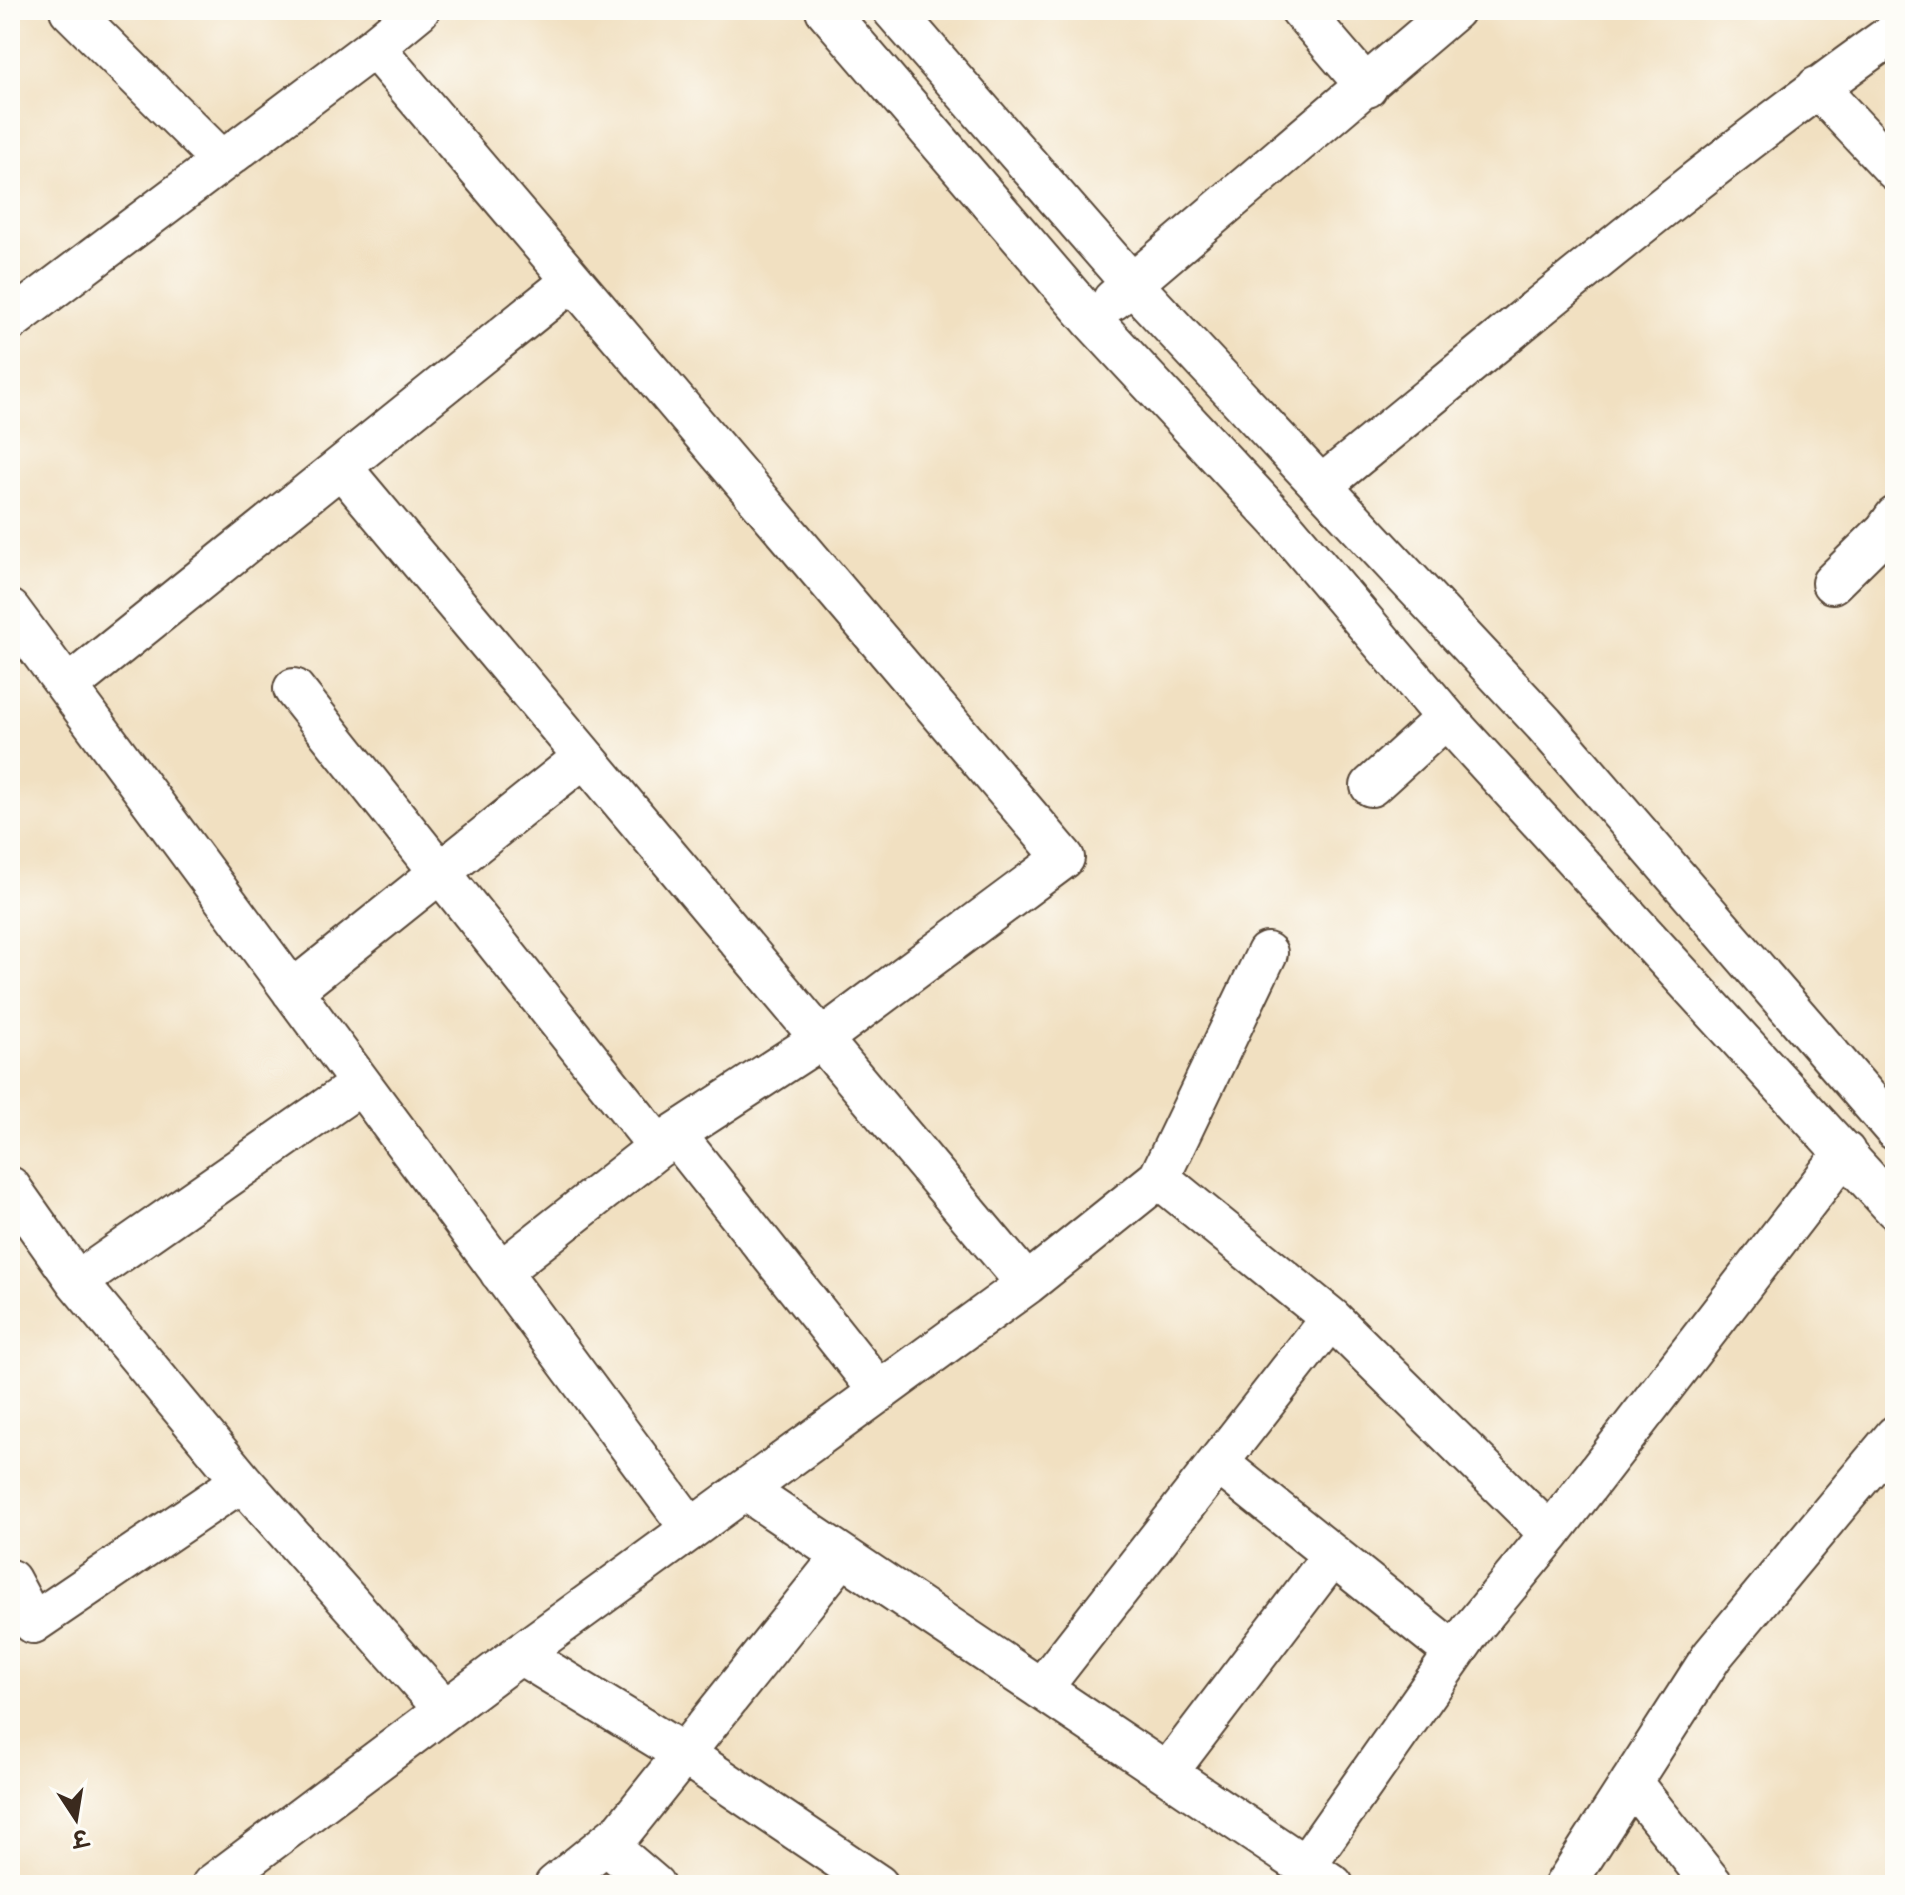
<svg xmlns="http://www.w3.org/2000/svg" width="1905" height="1895" font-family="Sriracha,'Playpen Sans Deva',sans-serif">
<rect width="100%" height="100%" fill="#fdfcf7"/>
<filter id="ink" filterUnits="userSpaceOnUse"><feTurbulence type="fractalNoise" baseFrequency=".0125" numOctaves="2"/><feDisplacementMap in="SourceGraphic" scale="16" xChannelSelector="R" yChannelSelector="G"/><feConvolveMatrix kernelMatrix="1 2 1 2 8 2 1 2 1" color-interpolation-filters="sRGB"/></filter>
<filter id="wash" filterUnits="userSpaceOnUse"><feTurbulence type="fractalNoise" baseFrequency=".006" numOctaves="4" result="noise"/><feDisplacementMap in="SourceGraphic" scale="32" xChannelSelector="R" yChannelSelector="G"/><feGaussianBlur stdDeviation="1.8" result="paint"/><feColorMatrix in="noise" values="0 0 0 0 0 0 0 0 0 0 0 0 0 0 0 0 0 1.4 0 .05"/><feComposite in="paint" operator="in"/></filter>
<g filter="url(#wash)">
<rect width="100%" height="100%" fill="#f1e0c1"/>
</g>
<g filter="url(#ink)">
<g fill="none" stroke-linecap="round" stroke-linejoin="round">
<g stroke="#564536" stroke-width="44">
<path id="minor" d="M70,10l152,151
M826,10l265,309 188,202 167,197 449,491
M893,10l239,274 412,440 351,406
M1301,10l66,77
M374,47l690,811 -243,181 -146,95 -175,138
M1817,87l78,83
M1113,300l341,-290
M10,321l364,-274 45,-37
M341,467l686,817
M1321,486c189,-154 375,-313 574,-454
M1832,583l53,-52 10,-14
M10,610l681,919
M67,687l505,-406
M294,689l365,458
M1371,786l75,-68
M292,991l292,-234
M675,1134l205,258
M1159,1178l172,140 219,216
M10,1187l67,95 165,199 203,229
M77,1282l284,-198
M1218,1463l237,190
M745,1490l588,395
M10,1580l23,43 209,-142
M520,1654l164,100 194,131
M1041,1689l290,-371
M1167,1773l166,-218
M1631,1782l82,103
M606,1844l48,41
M1305,1866l166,-236 79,-96 295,-382
M212,1885l308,-231 507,-370 132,-106 108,-225
M555,1885l68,-55 219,-274
M1565,1885l147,-229 183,-220"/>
</g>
<use href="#minor" stroke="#fff" stroke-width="40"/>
</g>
</g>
<rect width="1905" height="1895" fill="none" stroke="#fdfcf7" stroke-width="40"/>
<g transform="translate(76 1819) rotate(168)" stroke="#fdfcf7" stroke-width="6" paint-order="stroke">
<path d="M0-6L14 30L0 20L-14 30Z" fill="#3b2a1e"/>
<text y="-12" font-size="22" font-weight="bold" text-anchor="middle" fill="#3b2a1e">उ</text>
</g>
</svg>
